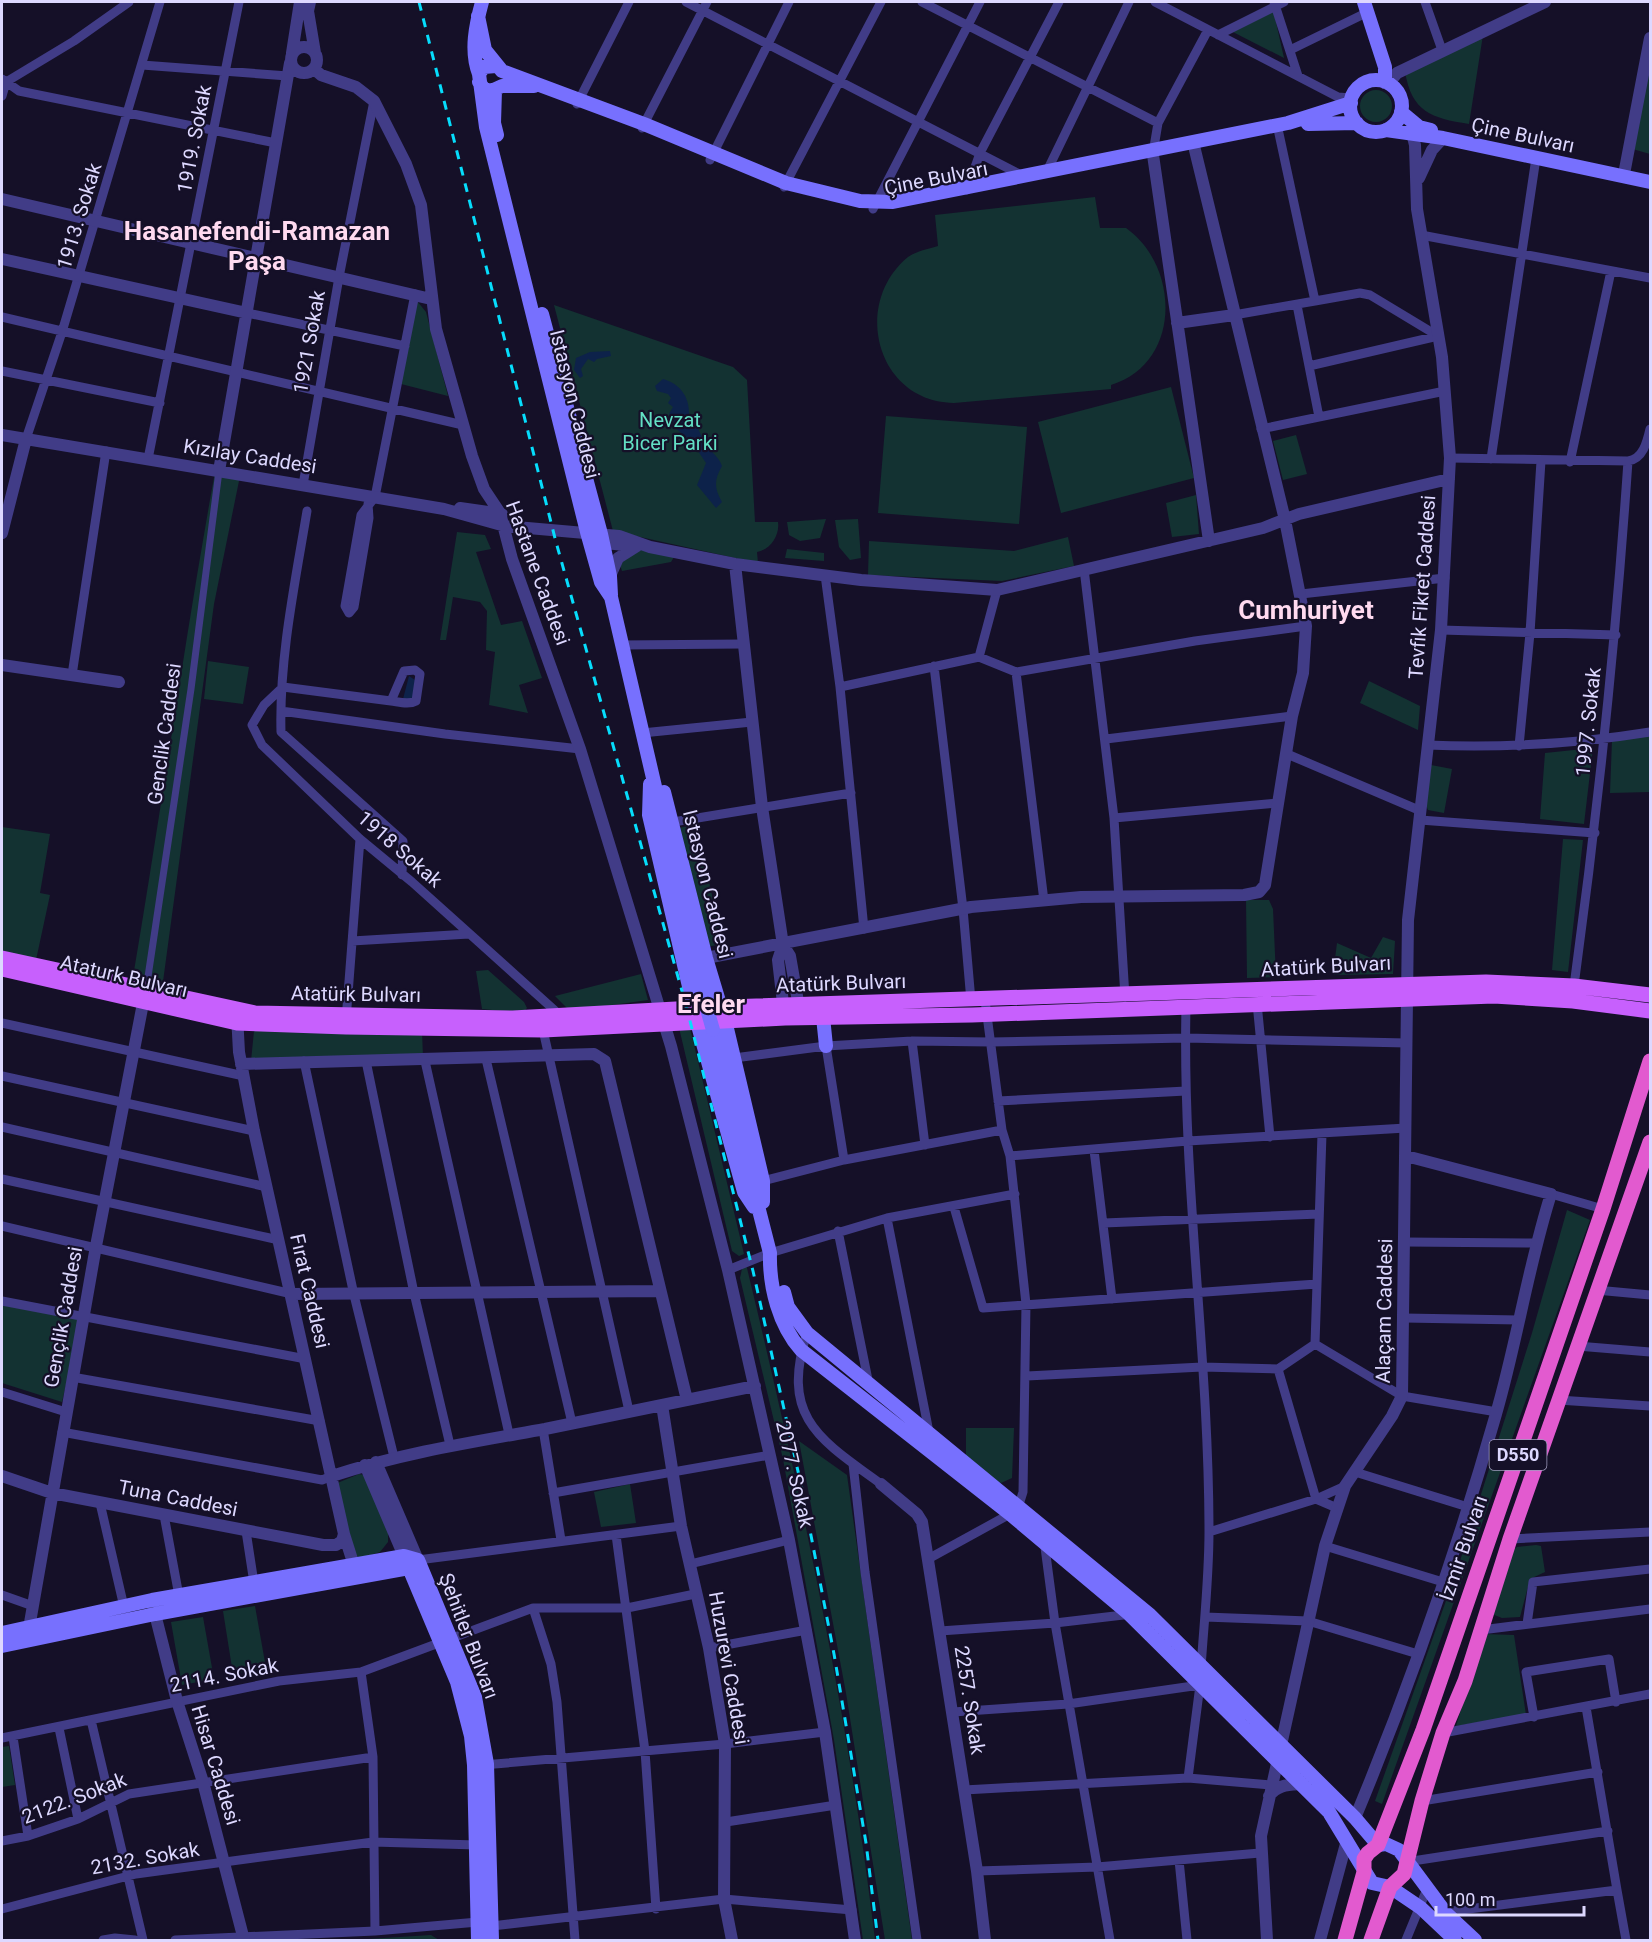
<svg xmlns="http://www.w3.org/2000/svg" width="1652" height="1942" font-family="Roboto,sans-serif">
<rect width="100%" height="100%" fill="#151028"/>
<path fill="#133232" d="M1273,9l11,49 -53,-27z
M1483,35l-14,89c-38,-6 -57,-12 -64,-52z
M1650,40v114l-21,-6z
M1360 106a16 16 0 1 1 32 0a16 16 0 1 1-32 0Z
M1095,197l5,31h26c54,38 56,135 -15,157v4l-157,14c-77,-1 -103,-99 -46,-146 8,-6 21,-8 30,-11l-3,-31z
M417,301l9,11 22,84 -47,-12z
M554,305l179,62 14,13 8,142h23c2,13 -8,28 -21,30l1,11 -145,-32z
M1171,387l23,91 -133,35 -23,-91z
M886,416l141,11 -8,97 -141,-11z
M1296,435l11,39 -24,6 -10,-39z
M215,472l25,4 -26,128 -52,385 -30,-6c29,-170 52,-341 83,-511z
M1196,495l3,39 -27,3 -6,-34z
M826,519l-6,19 -20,3 -11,-6 -2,-13z
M858,519l3,39 -11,2 -11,-13 -4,-27z
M457,532l28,3 6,14 -15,3 25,73 21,-4 20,57 -23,7 9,28 -39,-8 6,-53 -9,-2 1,-39 -7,-9 -27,-5 -7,43h-6z
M1068,537l6,29 -72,15 -134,-6 1,-34 145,10z
M641,549l33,8 -3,5 -49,9 -3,-9z
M787,549l37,4v8l-39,-3z
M208,661l41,6 -6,37 -39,-5z
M1369,681l51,25 -2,24 -58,-27z
M1650,735v57l-40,1 2,-53z
M1593,748l-9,76 -44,-5 5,-66z
M1431,765l21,4 -8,44 -16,-3 -2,-5z
M696,824l27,120 -17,3 -27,-119z
M2,827l48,7 -10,59 10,2 -14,65 -34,-7z
M1563,839l20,1 -15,132 -16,-2z
M1246,900h23l4,9 3,68 -29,1z
M1383,937l12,4 -2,33 -60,1 4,-32 34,15z
M488,970l36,32 3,6 -4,5 -41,-4 -6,-38z
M641,974l7,26 -78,11 -15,-15z
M690,1028l54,226 -5,2 -7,-5 -52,-219v-3z
M254,1031h168l1,26 -172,4z
M1567,1210l23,10 -208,584 -7,-3 84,-237 73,-231z
M743,1264h3c54,223 102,448 129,676h-12l-29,-200 -51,-281 -43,-181z
M2,1305l79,15 -19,82 -60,-19z
M966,1428h48l-2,50 -11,5 -8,-3 -27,-23z
M799,1441l48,34 65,465h-27l-39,-247z
M359,1474l5,1 24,57v10l-8,10 -25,8 -20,-76z
M630,1484l6,39 -35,4 -7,-35z
M1536,1545l5,1 4,26 -15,7 -10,38 -18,1 -10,-4 21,-64 4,-3z
M255,1606l11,62 -33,6 -10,-63z
M203,1617l11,62 -32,6 -11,-63z
M1484,1634l30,1 12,80 -70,11z
M9,1746l6,39 -13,2v-40z
M431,1935l8,5h-87z"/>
<path fill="#0d224a" d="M610,351l1,5 -14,3 -3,3 -6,-3 -7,10 2,7 -3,2 -6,-8 2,-12 14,-6z
M663,379c18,5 27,19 26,37 9,8 11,20 18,30 6,8 11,10 15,20 -8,14 -8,22 0,36l-6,6 -19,-23 9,-22 -14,-21 -19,-16 1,-8 -5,-4 4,-7 -5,-4 3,-5 -3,-4 -11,-3 -2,-5z
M409,676l6,4 -1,15 -3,4h-8z"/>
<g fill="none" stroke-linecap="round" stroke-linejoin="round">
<path stroke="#413c87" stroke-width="7" d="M146,990l45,-301 28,-218"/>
<path stroke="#413c87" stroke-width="9" d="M686,2l337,174
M922,2l236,121
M1155,2l183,95 13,1
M1274,2l24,74
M1425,2l17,48
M1218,35l66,-33
M1290,50l78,-38
M142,65l146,11
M2,79l17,12 257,52
M2,96l4,-14 68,-41 55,-39
M577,104l52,-102
M642,128l65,-126
M1153,153l5,-30 50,-93
M710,160l79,-158
M1047,171l82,-169
M784,187l97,-185
M967,190l13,-37 79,-151
M873,209l107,-207
M1421,235l229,43
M1315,301l45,-8 10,2 68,41
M1297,305l22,112
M247,313l158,33
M1234,315l81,-14 -37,-172
M2,317l461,108
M1309,366l129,-30
M2,371l158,32
M1261,429l184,-38
M26,439l36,-107 98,-330
M1450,458l178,3c15,-2 19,-19 22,-32
M148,459l91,-457
M1491,459l45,-301
M1570,462l41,-191
M303,485l36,-208 35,-176
M368,504l1,14 -15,89 -5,6 -4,-7 16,-91 14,-18 40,-203
M307,511c-12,72 -28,148 -26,221l122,109 -1,34
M1084,569l30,249 11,179
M825,575l15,112 24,242
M1301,594l144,-16
M1441,630l175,5
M621,645l122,-1
M979,657l37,15 28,229
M934,666l29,243 8,92
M1016,672l179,-31 111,-15
M72,675l34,-224
M283,687l-19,18 -12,20 10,20 98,94 52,43 149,134
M283,687l108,14c8,1 18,4 25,0l4,-27 -5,-4 -11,1 -13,30
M840,687l139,-30 18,-67
M281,711l164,23 135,15
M642,733l110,-11
M1106,739l186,-23
M1427,745c75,3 149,-1 223,-13
M1519,746l11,-113 11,-172
M1287,754l134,57
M1114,818l163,-15
M1420,820l175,13
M673,822l178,-29
M352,941l117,-7
M1574,986c24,-175 42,-349 54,-525
M1257,1003l13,134
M1186,1006c-4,176 23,350 23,526 0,45 -5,90 -8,136
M346,1020l14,-181
M2,1023l242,53
M543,1030l86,381
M912,1041l13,104
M826,1046l18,114
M734,1058l92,-12 86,-5 79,1 195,-4 221,5
M486,1059l86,364
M304,1061l50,234 40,162
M366,1061l48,232 36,152
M425,1061l84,373
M2,1076l252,55
M998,1101l188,-10
M2,1127l265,60
M1094,1150l18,149
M1010,1156l178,-15 218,-13
M2,1179l277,61
M763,1181l81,-21 158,-30
M1551,1194l52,15
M954,1207l29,101 334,-24
M887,1218l42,214
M1104,1223l215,-9
M2,1226l290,68
M838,1231l31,154
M1405,1242l133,1
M728,1270l42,-17 117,-35 128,-24
M1596,1290l54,5
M2,1301l304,58
M1404,1318l115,2
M807,1333c-27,84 12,106 74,151
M1315,1344l7,-210
M1315,1344l87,52 95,16
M1577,1346l73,6
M1278,1369l38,130
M1027,1376l175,-9 76,2 37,-25
M72,1377l248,44
M2,1392l64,20
M1558,1400l92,6
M543,1429l18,111
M62,1432l244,45 16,3 10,-4
M853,1464l12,108 52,368
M1355,1472l113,35
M553,1493l217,-38
M1316,1499l21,9
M100,1503l24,104
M164,1515l15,81
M246,1531l8,52
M1209,1532l107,-33 29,-13
M616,1535l29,216 11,158
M1510,1539l140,-7
M1044,1540l11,83 55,317
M1325,1546l118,36
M928,1559l82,-45 8,-6 5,-16 3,-188 -16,-148 -8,-26 -17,-130
M418,1560l263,-34
M690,1564l99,-24
M2,1595l31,11
M533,1608l18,56 6,38 18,238
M1205,1617l103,4 110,33
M1527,1624l6,-42 117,-13
M1481,1630l169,-21
M940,1631l115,-8 77,-9
M709,1648l98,-18
M361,1672l12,85 2,174
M953,1712l115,-8 132,-19v-4
M1534,1717l-8,-45 83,-13 7,43
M91,1720l52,220
M59,1728l19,91
M1443,1733l207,-39
M13,1737l15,99
M2,1738l277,-57 82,-9 172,-64h94l68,-14
M483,1765l242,-21 100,-12
M1188,1778l12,-93
M964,1790l224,-12 83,7
M1422,1801l176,-29
M726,1822l110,-17
M2,1841l26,-5 50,-17 51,-25 244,-37
M1179,1860l8,80
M1406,1862l202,-31
M977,1871l120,-4 163,-14
M1617,1890l9,50
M2,1909l134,-35 237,-32 104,3
M1445,1912l172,-22 -31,-183
M492,1926l232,-27 128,11
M103,1940l12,-2 20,2
M175,1940l200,-9 103,-9
M1406,1940l21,-51"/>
<path stroke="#413c87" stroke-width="12" d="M310,2l-2,9 7,42
M291 60a13 13 0 1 1 26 0a13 13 0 1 1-26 0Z
M292,53l8,-51
M314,69l7,6 35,12 18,14 32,63 15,41 15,124 36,127 12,33 16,24 12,46 68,190 91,297 57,224 61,270 36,192 30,208
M1389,83l8,-10 148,-71
M1153,155l56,386
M1625,169l25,-131
M1419,178l13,-28 11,-12
M2,199l429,100
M2,259l245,54
M1177,323l57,-8
M2,435l442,74 61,17 114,10 31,11 85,17 126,16 136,10 266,-62 36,-14 150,-35
M219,471l71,-408
M460,508l42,6
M2,533l24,-94
M594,542l41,4
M735,564l27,243 21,138 7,11 10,57
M610,576l8,-18 19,-12
M2,665l117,17
M783,945l-5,15 6,52
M706,958l265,-51 110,-10 163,-2 15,-3 6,-7 27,-169 11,-43 3,-47 -21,-106 -91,-374
M237,1015l2,37 15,79 90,403 12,38
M241,1064l353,-10 11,7 82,339
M292,1294l367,-3
M662,1405l19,121 28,122 16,96 -1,155 8,41
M365,1465l44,103 9,-8 -42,-98
M2,1476l50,17 271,52h13l6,-4 2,-7
M332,1476c70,-23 141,-34 213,-47 70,-14 140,-29 210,-43
M881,1484l36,30 5,8 55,349 8,69
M153,1606l24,95 26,81 41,158
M28,1634l68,-388 49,-253
M1269,1796c9,-12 20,-11 34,-12
M1355,1818c55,-132 102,-267 141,-404 21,-72 32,-148 55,-220l-145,-38
M1267,1940l-6,-104 64,-290 20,-60 47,-70 10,-20 6,-476 33,-290 9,-172 -8,-101 -25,-148 -2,-64 -3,-12
M1320,1940l27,-100"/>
<path stroke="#7770fe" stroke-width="14" d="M1364,2l21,65v15
M478,16l7,34 17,21 142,53 142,59 74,18 33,1 395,-79 63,-20
M496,66l-12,1 -5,7 7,53 101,405 14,50 10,15 94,405
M479,74c-9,-23 -3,-50 3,-72
M1350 106a26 26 0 1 1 52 0a26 26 0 1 1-52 0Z
M479,82l5,7 7,2 11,-5h32
M495,90l-1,33 3,12
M1401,112l18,15 12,3
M1308,124l49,-1
M1386,130l57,8 207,44
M542,314l59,220 9,42 1,19
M650,784l-1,31 45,193
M664,792l42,166 15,50
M823,1017l3,29
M725,1020l38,161v21
M697,1022l47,170 10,15
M713,1030l57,223c-1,34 9,72 31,97l209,164 119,100 200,198 43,71 18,4 31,21 34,32
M784,1292l4,15 19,26 343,282 205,203 23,27 8,-1 13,6 46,62 30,28
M2,1633l150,-33 252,-44 14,4 57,137 12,67 5,176
M2,1646l153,-32 254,-46 48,114 14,54 3,29 4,175"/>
<path stroke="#c760fd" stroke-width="15" d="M2,958l253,55 258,5 181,-10 792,-26 88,4 76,9
M2,969l235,54 109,4 197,3 242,-12 187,-3 522,-19 79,5 77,10"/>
<path stroke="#e25acf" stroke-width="15" d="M1345,1940l19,-68v-13l4,-6 10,-8 45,-115 180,-521 47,-148
M1371,1940l19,-53 14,-13 18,-73 21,-68 22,-52 45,-142 140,-397"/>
<path stroke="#06ddfc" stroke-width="3" stroke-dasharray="9 8" stroke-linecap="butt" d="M419,2l137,540 131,467 66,262 49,218 32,165 32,189 12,97"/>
<path stroke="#7770fe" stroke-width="14" d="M705,1002l8,28"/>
</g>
<g text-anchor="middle" stroke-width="4.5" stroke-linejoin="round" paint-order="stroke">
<rect fill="#151028" stroke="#a19cbe" stroke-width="1.5" x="1489.5" y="1440" width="57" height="30" rx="4.5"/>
<g font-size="18" font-weight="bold" fill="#ddd8ff">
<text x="1518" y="1461">D550</text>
</g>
<g font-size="20" fill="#ddd8ff" stroke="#151028">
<text transform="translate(1523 135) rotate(12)" y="7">Çine Bulvarı</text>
<text transform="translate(194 139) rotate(-79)" y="7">1919. Sokak</text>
<text transform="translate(936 178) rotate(-11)" y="7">Çine Bulvarı</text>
<text transform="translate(79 216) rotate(-73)" y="7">1913. Sokak</text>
<text transform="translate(309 342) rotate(-80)" y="7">1921 Sokak</text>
<text transform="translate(575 404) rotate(76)" y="7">Istasyon Caddesi</text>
<text transform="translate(250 456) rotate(9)" y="7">Kızılay Caddesi</text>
<text transform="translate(538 573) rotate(70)" y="7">Hastane Caddesi</text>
<text transform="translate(1422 587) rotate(-86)" y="7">Tevfik Fikret Caddesi</text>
<text transform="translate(1588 722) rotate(-84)" y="7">1997. Sokak</text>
<text transform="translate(164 734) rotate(-82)" y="7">Genclik Caddesi</text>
<text transform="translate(400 849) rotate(41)" y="7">1918 Sokak</text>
<text transform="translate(708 884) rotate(76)" y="7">Istasyon Caddesi</text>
<text transform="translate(1326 966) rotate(-3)" y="7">Atatürk Bulvarı</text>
<text transform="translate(124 976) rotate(13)" y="7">Ataturk Bulvarı</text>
<text transform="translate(841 983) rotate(-2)" y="7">Atatürk Bulvarı</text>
<text transform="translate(356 994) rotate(1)" y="7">Atatürk Bulvarı</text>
<text transform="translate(310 1291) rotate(77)" y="7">Fırat Caddesi</text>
<text transform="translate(1384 1311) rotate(-89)" y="7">Alaçam Caddesi</text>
<text transform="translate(63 1317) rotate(-80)" y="7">Gençlik Caddesi</text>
<text transform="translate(795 1474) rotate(77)" y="7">2077. Sokak</text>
<text transform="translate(178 1498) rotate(11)" y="7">Tuna Caddesi</text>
<text transform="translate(1463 1548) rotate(-71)" y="7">İzmir Bulvarı</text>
<text transform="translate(469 1636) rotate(69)" y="7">Şehitler Bulvarı</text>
<text transform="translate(729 1668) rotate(80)" y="7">Huzurevi Caddesi</text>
<text transform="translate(224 1675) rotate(-11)" y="7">2114. Sokak</text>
<text transform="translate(970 1700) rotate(81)" y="7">2257. Sokak</text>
<text transform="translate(216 1765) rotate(73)" y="7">Hisar Caddesi</text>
<text transform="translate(74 1798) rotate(-21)" y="7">2122. Sokak</text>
<text transform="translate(145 1858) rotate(-10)" y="7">2132. Sokak</text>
</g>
<g font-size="20" fill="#63dfc4" stroke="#151028">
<text x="670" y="427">Nevzat<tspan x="670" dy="23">Bicer Parki</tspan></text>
</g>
<g font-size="26" font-weight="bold" fill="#ffdaf0" stroke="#151028">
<text x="257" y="240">Hasanefendi-Ramazan<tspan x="257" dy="30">Paşa</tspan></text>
<text x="1306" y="619">Cumhuriyet</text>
<text x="711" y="1013">Efeler</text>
</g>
</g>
<rect width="1652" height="1942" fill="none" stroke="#ddd8ff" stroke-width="6"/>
<path d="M1436 1906v9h148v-9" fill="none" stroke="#ddd8ff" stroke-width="3"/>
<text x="1445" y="1906" font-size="18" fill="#ddd8ff" stroke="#151028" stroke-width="4.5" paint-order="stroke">100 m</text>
</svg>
